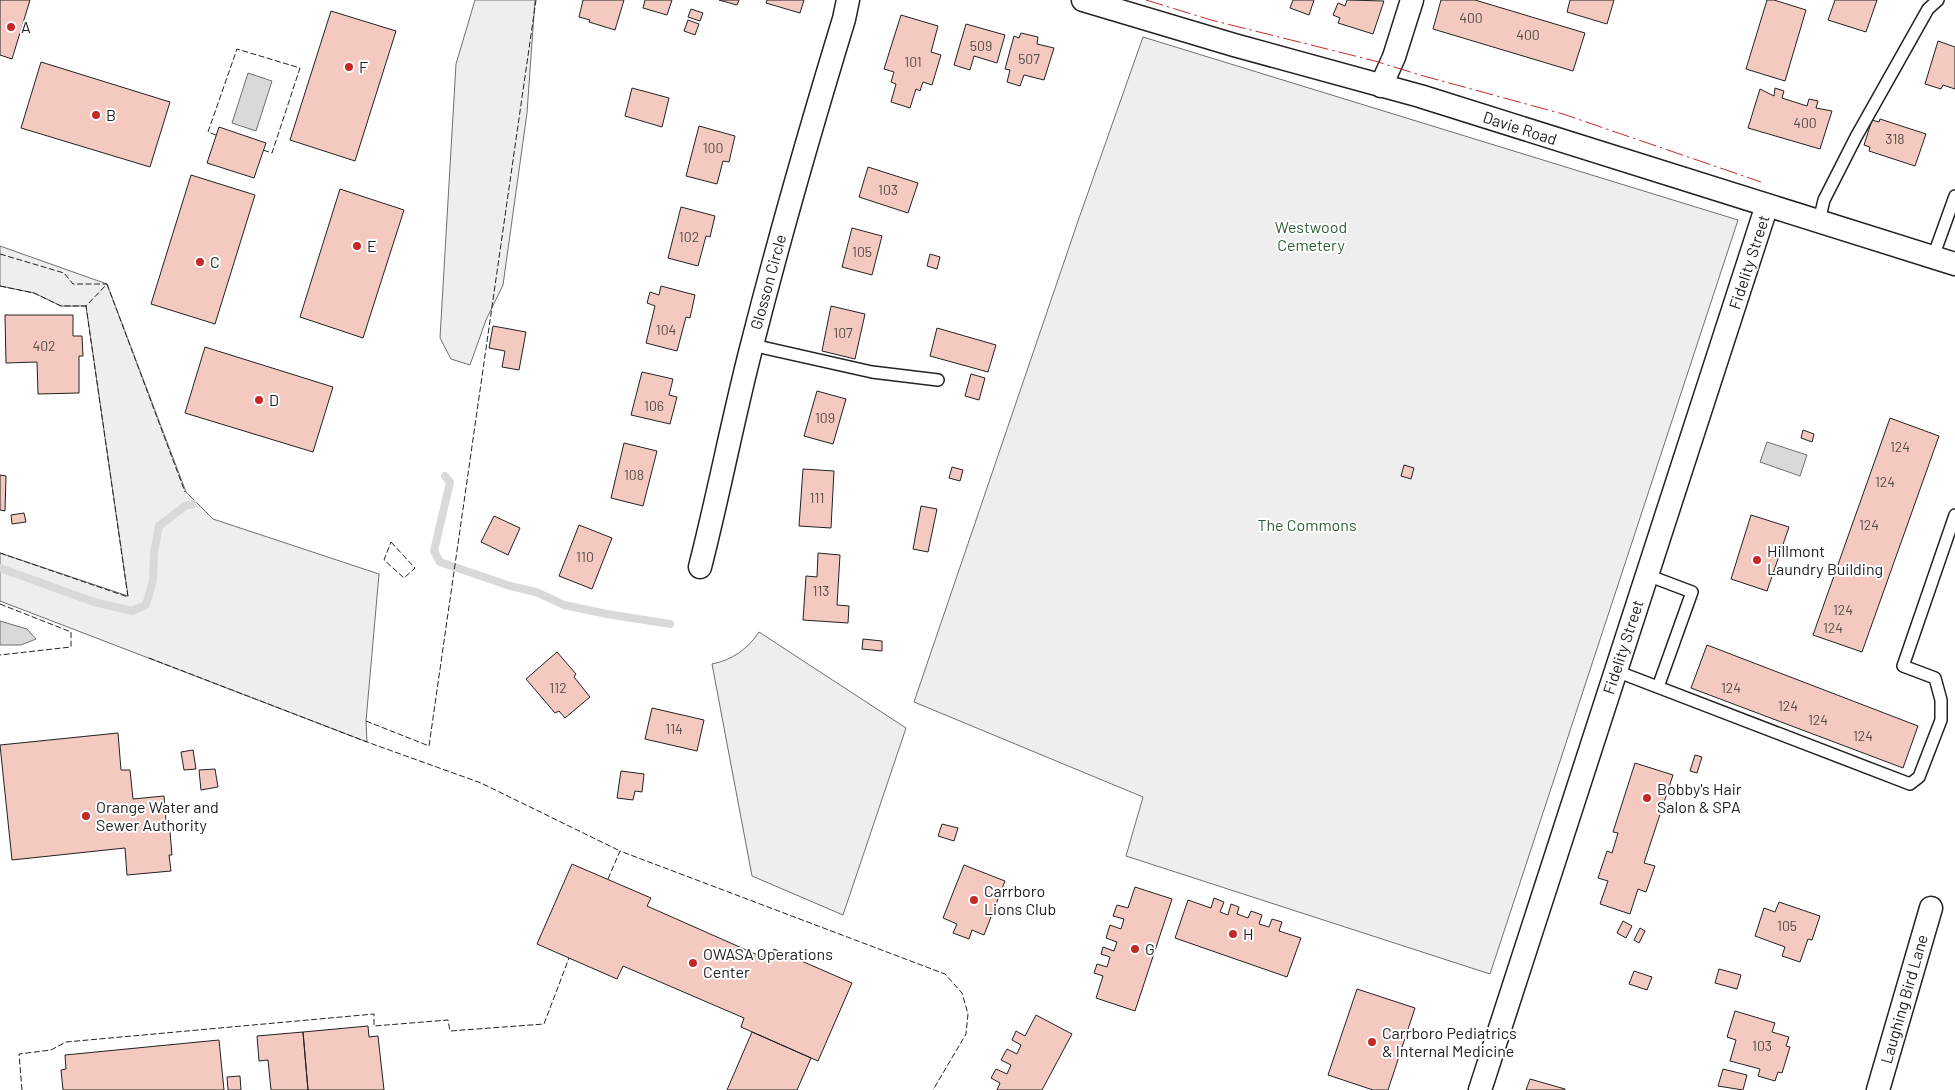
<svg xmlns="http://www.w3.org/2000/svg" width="1955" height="1090" font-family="Barlow,sans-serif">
<rect width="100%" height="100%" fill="#fff"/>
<path fill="#eee" stroke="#6f6f6f" d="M475,0h60l-8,113 -24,172 -17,35 -16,45 -19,-6 -11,-21 16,-274z
M1143,37l595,183 -248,754 -364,-118 17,-59 -229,-95 164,-481z
M0,246l107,38 79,208 27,27 166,55 -13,147 1,21 -367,-141v-48l128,43 -42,-290h-25l-27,-13 -34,-7z
M759,632l147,96 -63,187 -91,-39 -40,-212c20,-4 36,-15 47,-32z"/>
<path fill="#d9d9d9" stroke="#6f6f6f" d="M248,73l24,8 -16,50 -24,-8z
M1767,442l40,13 -7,21 -40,-14z
M0,621l27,8 9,10 -15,6h-21z"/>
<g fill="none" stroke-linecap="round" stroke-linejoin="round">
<path stroke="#d9d9d9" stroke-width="8" d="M445,476l5,6 -16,69 6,11 70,24 26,6 28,13 43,9 63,10
M0,568l94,34 38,9 14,-6 7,-25 1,-28 5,-26 26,-20 8,-2"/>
</g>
<path fill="#f3c9c0" stroke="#222" d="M0,0h30l-18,59 -12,-4z
M583,0h41l-9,30 -26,-8 1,-2 -11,-3z
M645,0h27l-5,15 -24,-7z
M719,0h20l-2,5z
M767,0h37l-4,13 -34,-10z
M1293,0h21l-5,15 -19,-7z
M1347,0l37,1 -11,33 -35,-11 2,-5 -7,-3 5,-12 7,3z
M1441,0h34l110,33 -12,38 -140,-42z
M1570,0h44l-7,24 -40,-12z
M1767,0h7l32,10 -21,71 -39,-12z
M1835,0h42l-11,32 -38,-12z
M691,9l12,4 -3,8 -12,-4z
M331,11l65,20 -41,130 -65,-21z
M901,15l37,11 -7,26 10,3 -9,30 -9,-3 -3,9 -4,-2 -6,19 -19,-6 5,-18 -5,-2 3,-10 -10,-3z
M688,20l11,4 -4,11 -11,-4z
M966,24l39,11 -8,28 -23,-7 -4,14 -16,-5z
M1021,33l17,4 -1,7 17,4 -10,32 -20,-5 -4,11 -13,-4 3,-12 -5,-1 9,-33 5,2z
M1938,41l17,6v42l-12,-4 -2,4 -16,-5z
M41,62l129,40 -20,65 -129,-39z
M632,88l37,10 -7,29 -37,-11z
M1775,88l9,3 -2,7 25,8 2,-7 9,2 -2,7 16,3 -12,38 -72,-21 12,-39 14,7z
M1880,119l46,15 -11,32 -46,-15 1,-4 -6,-2 8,-25 7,2z
M699,126l36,10 -6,26 -6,-1 -6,23 -31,-8z
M219,127l47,16 -12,35 -47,-15z
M868,167l50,16 -10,30 -49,-16z
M191,175l64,20 -40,129 -64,-20z
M340,189l64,21 -41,128 -63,-21z
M681,207l34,9 -5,21 -4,-1 -8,30 -30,-8z
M852,228l30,8 -10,39 -30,-8z
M930,254l10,3 -3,12 -10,-3z
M661,286l34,9 -5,23 -4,-1 -9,34 -31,-8 9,-37 -8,-3 3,-11 9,3z
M831,306l34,8 -10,45 -33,-8z
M5,315h68v21h9l1,20h-4v37l-41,1 -1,-32 -31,1z
M493,326l33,6 -7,38 -17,-3 3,-16 -16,-3z
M937,328l59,17 -8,27 -58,-16z
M205,347l128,40 -20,65 -128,-39z
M642,372l31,7 -4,16 8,2 -7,27 -39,-9z
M971,374l14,4 -6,22 -14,-4z
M817,391l29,8 -13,45 -29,-8z
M1890,418l49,18 -77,216 -49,-17z
M1803,430l11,4 -2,8 -11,-4z
M624,443l33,8 -14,55 -32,-8z
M1404,465l10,3 -3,11 -10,-3z
M952,467l11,3 -3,11 -11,-3z
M803,469l31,2 -3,57 -32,-2z
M0,475l6,1 -1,35 -5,-1z
M921,506l16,3 -9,43 -15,-3z
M24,513l2,9 -14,2 -1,-9z
M1751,515l38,12 -22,64 -36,-12z
M494,516l26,12 -12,27 -27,-13z
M579,525l33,13 -20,51 -33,-13z
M818,553l22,2 -3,50 12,1 -1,17 -45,-3 3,-44 11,1z
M863,639l19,2v10l-20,-2z
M1707,645l211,81 -15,42 -212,-80z
M557,652l19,22 -2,3 16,20 -25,21 -6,-7 -4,2 -29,-34z
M652,708l52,12 -7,31 -52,-12z
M118,733l3,37h9l3,29 31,-3 3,36h3l2,23h-3l2,16 -44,4 -2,-27 -113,12 -12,-115z
M193,750l3,19 -12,1 -3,-18z
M1695,755l7,2 -5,16 -7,-2z
M1635,763l38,12 -29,88 11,3 -9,26 -8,-3 -8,25 -30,-10 8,-23 -10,-3 9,-27 5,2 6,-20 -5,-1z
M215,769l3,18 -17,3 -2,-20z
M621,771l23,3 -2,18 -7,-1 -2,9 -16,-2z
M942,824l16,4 -4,13 -16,-5z
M572,864l79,34 -4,8 122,54 5,-11 78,34 -34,78 -77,-34 3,-9 -121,-52 -6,13 -80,-35z
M964,865l41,16 -21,54 -12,-5 -3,9 -16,-6 4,-9 -14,-6z
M1135,887l37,12 -37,112 -39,-13 7,-22 -9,-3 3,-9 10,3 3,-10 -9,-3 2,-7 11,4 3,-9 -11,-4 4,-13 11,4 3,-10 -11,-3 4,-11 11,3z
M1214,898l10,4 -4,10 8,3 3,-11 8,3 -2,7 11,4 3,-7 11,4 -3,9 10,3 3,-8 10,3 -3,9 22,7 -14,39 -112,-39 13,-38 23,8z
M1779,902l41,14 -8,24 -4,-1 -8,23 -18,-6 3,-9 -30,-11 9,-28 11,4z
M1623,921l9,5 -6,12 -9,-5z
M1640,928l5,3 -6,12 -5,-3z
M1719,969l22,6 -4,14 -22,-6z
M1634,971l18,6 -5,13 -18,-6z
M1357,989l58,19 -27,82h-15l-45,-15z
M1735,1011l40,12 -3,9 17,5 -3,9 4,1 -8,26 -4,-1 -3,9 -17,-5 2,-7 -30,-8 6,-21 -9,-3z
M1036,1015l36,19 -30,56h-45l3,-7 -9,-5 5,-9 11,5 4,-9 -10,-5 6,-11 10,5 4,-9 -9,-5 4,-9 9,5z
M368,1026l1,11 9,-1 6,54h-76l-5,-58z
M303,1032l5,58h-37l-3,-30 -9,1 -2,-25z
M752,1032l59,26 -14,32h-70z
M219,1040l5,50h-161l-2,-20 5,-1 -1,-14z
M1723,1069l24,6 -4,15 -25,-4z
M240,1076l1,14h-13l-1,-13z
M1530,1079l35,10v1h-39z"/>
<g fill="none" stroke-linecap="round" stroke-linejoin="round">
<g stroke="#222" stroke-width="14">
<path id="service" d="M1819,221l5,-21 32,-63 72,-128 10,-9
M1933,257l22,-61
M752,345l120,27 66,8
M1647,575l45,17 -34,95
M1616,671l294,113 9,-7 22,-57v-20l-6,-22 -32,-12 52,-151"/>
</g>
<g stroke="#222" stroke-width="25">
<path id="minor" d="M1083,0l151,45 186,51 535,168
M1381,86l13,-29 18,-57
M700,567c19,-74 33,-149 52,-222 28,-110 59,-218 92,-326l4,-19
M1480,1090l287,-885
M1878,1090l53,-182"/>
</g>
<use href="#service" stroke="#fff" stroke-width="11"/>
<use href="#minor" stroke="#fff" stroke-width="22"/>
<path stroke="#222" stroke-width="1" stroke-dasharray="6 2.5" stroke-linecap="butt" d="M216,135l-8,-3 29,-83 63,19 -28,85 -9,-3
M0,254l64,19 9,11h34
M107,284l78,208
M0,286l34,7 27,13h25
M391,542l24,26 -11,10 -20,-18z
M0,553l128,44 -42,-291 21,-22
M0,604l71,28v15l-71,8
M149,658l218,84 114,41 139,68
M366,721l63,25 107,-746
M608,879l12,-28 325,123 17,19 6,21 -2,20 -33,56
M22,1090l-3,-36 32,-4 15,-8 308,-28v12l74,-6 2,11 94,-7 25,-66"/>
<path stroke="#c62828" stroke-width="1" stroke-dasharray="18 4 2.5 4" stroke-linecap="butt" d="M1146,0l65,20 164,41 45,14 143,39 198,68"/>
</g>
<g fill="#c62828" stroke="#fff" stroke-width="2">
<circle cx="11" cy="27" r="5"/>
<circle cx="349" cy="67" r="5"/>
<circle cx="96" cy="115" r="5"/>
<circle cx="357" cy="246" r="5"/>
<circle cx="200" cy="262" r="5"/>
<circle cx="259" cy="400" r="5"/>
<circle cx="1757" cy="560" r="5"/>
<circle cx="1647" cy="798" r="5"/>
<circle cx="86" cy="816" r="5"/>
<circle cx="974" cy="900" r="5"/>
<circle cx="1233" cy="934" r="5"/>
<circle cx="1135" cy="949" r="5"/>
<circle cx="693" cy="963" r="5"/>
<circle cx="1372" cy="1042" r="5"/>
</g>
<g text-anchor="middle" stroke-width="4" stroke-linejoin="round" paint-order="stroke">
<g font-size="14" fill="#564c4a">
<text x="1471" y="23">400</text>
<text x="1528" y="40">400</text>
<text x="981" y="51">509</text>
<text x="1029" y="64">507</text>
<text x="913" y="67">101</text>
<text x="1805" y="128">400</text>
<text x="1895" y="144">318</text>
<text x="713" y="153">100</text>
<text x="888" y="195">103</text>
<text x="689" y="242">102</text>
<text x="862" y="257">105</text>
<text x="666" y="335">104</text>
<text x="843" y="338">107</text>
<text x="44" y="351">402</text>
<text x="654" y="411">106</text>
<text x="825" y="423">109</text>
<text x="1900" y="452">124</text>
<text x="634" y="480">108</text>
<text x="1885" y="487">124</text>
<text x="817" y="503">111</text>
<text x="1869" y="530">124</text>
<text x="585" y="562">110</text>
<text x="821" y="596">113</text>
<text x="1843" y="615">124</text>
<text x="1833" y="633">124</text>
<text x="558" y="693">112</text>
<text x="1731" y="693">124</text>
<text x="1788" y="711">124</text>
<text x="1818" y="725">124</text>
<text x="674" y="734">114</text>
<text x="1863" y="741">124</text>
<text x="1787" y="931">105</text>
<text x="1762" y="1051">103</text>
</g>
<g font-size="16" fill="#222" stroke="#fff" text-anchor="start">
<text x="21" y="33">A</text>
<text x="359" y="73">F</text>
<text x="106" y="121">B</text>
<text x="367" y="252">E</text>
<text x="210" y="268">C</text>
<text x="269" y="406">D</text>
<text x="1767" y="557">Hillmont<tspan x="1767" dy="18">Laundry Building</tspan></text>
<text x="1657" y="795">Bobby's Hair<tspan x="1657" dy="18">Salon &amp; SPA</tspan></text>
<text x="96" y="813">Orange Water and<tspan x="96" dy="18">Sewer Authority</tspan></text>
<text x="984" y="897">Carrboro<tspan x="984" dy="18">Lions Club</tspan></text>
<text x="1243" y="940">H</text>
<text x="1145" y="955">G</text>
<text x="703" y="960">OWASA Operations<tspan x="703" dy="18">Center</tspan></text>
<text x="1382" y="1039">Carrboro Pediatrics<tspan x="1382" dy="18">&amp; Internal Medicine</tspan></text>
</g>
<g font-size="16" fill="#222" stroke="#fff">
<text transform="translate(1520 128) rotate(18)" y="6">Davie Road</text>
<text transform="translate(1749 262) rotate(-72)" y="6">Fidelity Street</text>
<text transform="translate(768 282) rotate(-75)" y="6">Glosson Circle</text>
<text transform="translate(1623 647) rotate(-72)" y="6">Fidelity Street</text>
<text transform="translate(1904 999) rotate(-74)" y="6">Laughing Bird Lane</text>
</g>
<g font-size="16" fill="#2f5e38" stroke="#fff">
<text x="1311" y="233">Westwood<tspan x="1311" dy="18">Cemetery</tspan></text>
<text x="1307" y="531">The Commons</text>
</g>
</g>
</svg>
